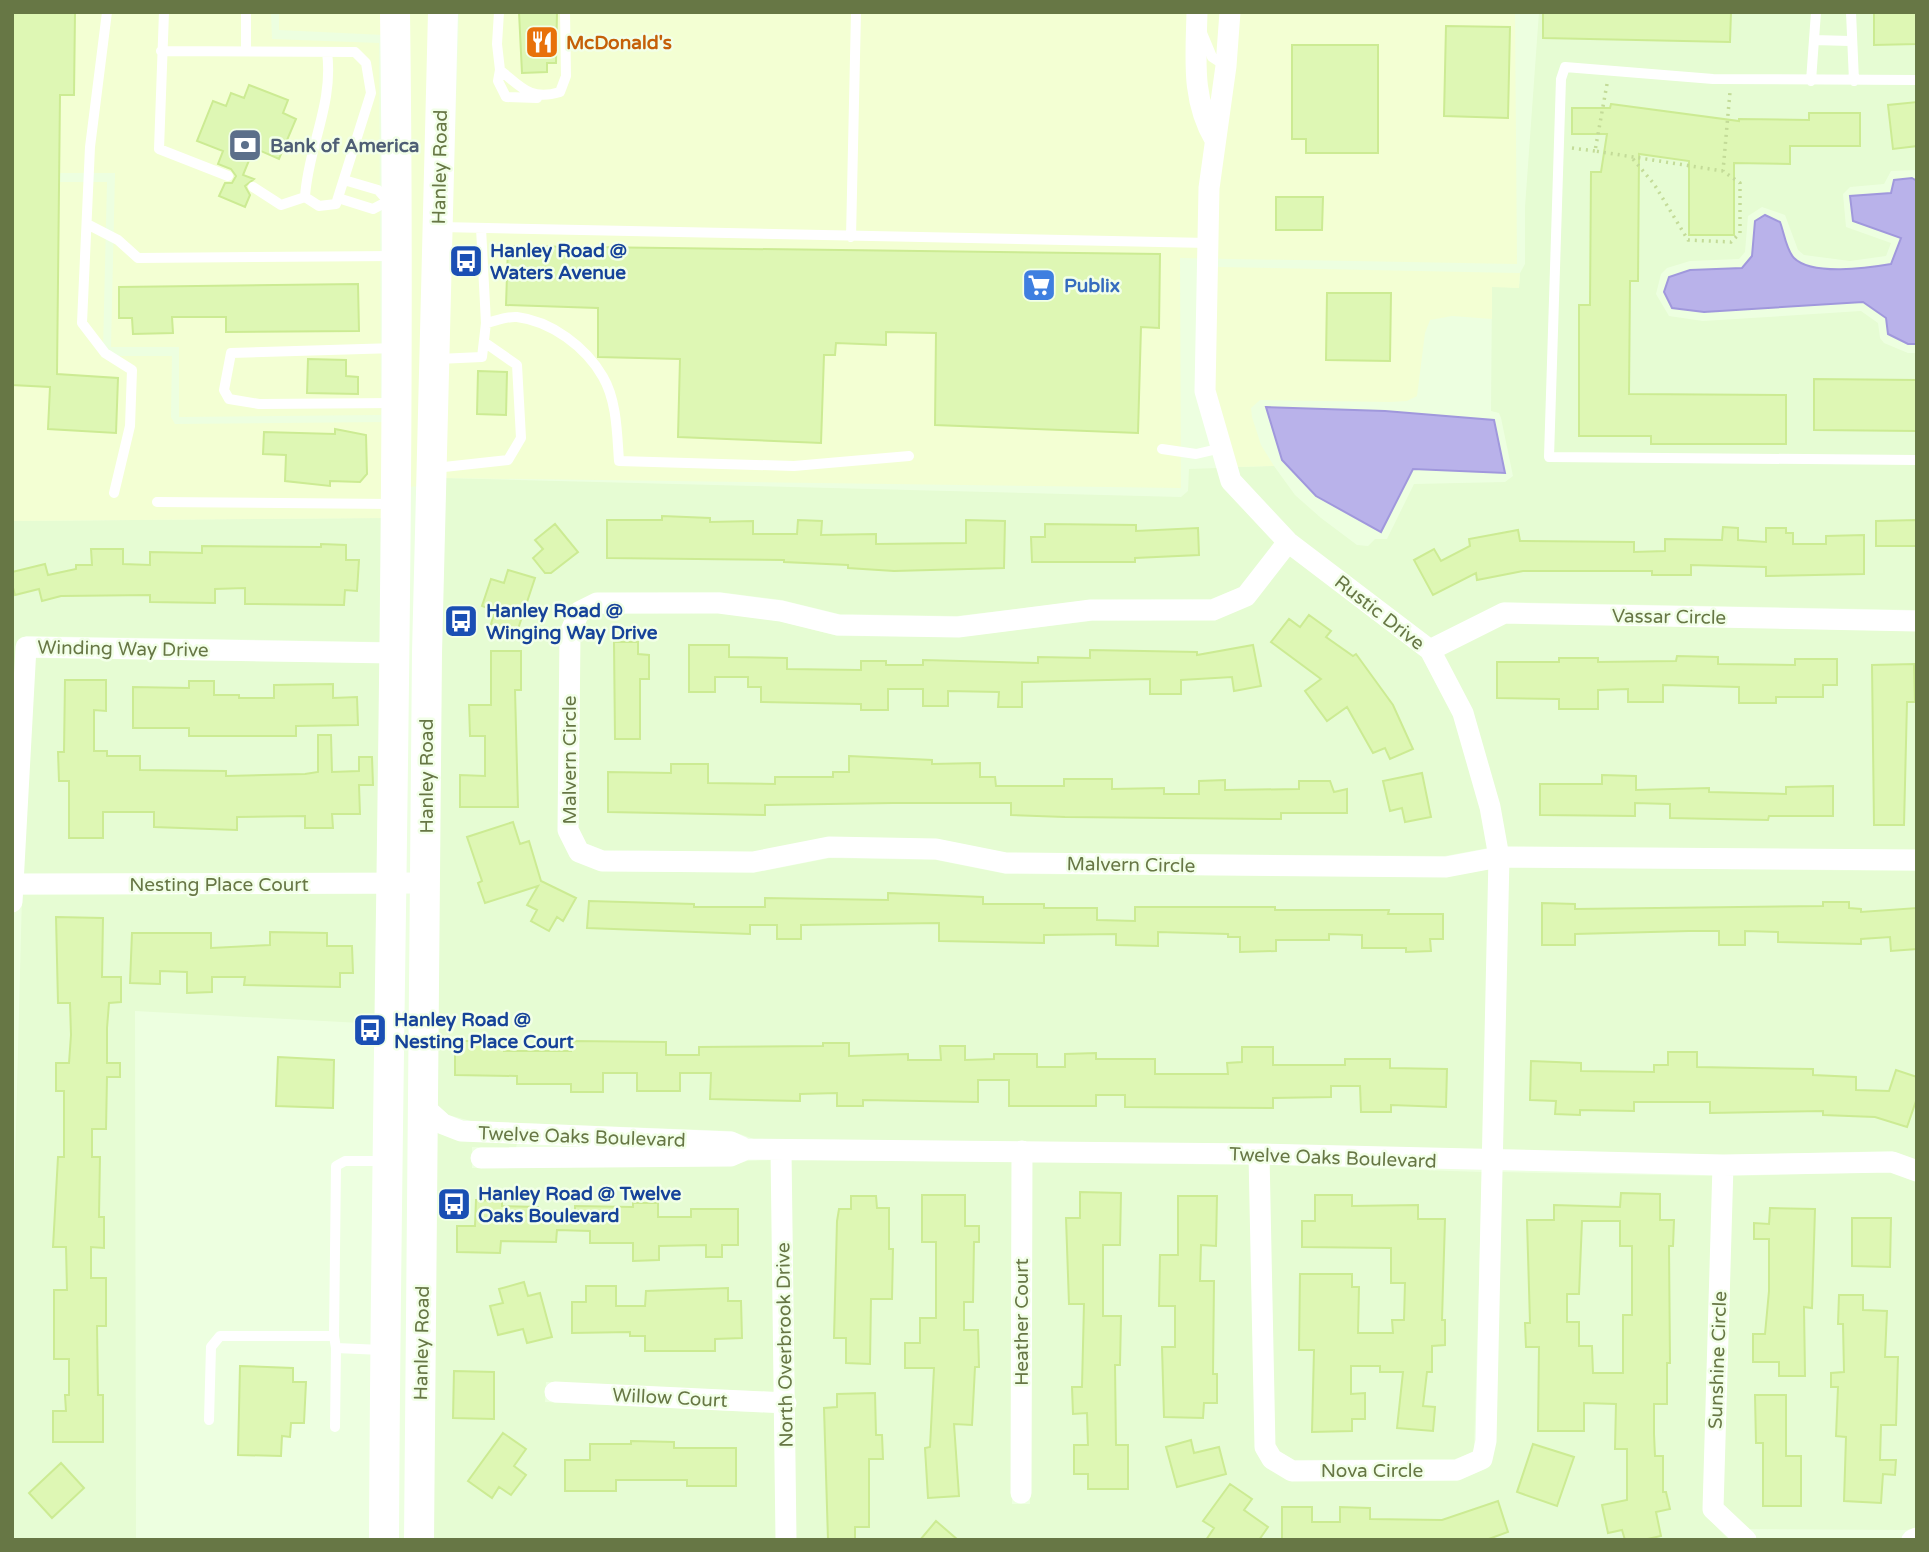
<svg xmlns="http://www.w3.org/2000/svg" width="1929" height="1552" font-family="'Varela Round',sans-serif">
<rect width="100%" height="100%" fill="#edffe0"/>
<path fill="#e6fcd3" d="M1539,12h378v158l-26,1 -7,13 -34,3 -7,7 3,33 45,16 -5,13 -36,5 -46,-6 -6,-5 -13,-35 -23,-8 -14,9 -3,36 -6,7 -49,2 -23,7 -6,6 -5,20 13,22 34,5 158,-10 17,12 2,15 4,5 24,10h9v257l-413,-8 -73,36 -138,-104 -54,-59 -2,-8 37,-1 21,29 26,23 36,27 11,1 7,-7h12l27,-55 91,-2 8,-6 -12,-58 -2,-5 -8,-2 1,-125 27,2 1,-15 5,-9v-57z
M1218,468l57,75 -34,44 -30,12 -121,1 -133,16 -118,-2 -57,-14 -63,-8 -122,1 -22,10 -17,227 43,41 152,2 77,-15 106,2 70,14 440,3 43,-8 -6,282 -215,-7 -514,-5 -23,-8 -260,-10 -23,-6 -15,-14 11,-623 737,19 7,-6 1,-22z
M385,518l-1,124 -358,-6 -10,11 -4,72v-198z
M1290,556l132,101 32,60 27,93 7,38 -43,8 -438,-3 -70,-14 -185,13 -149,-2 -18,-7 -8,-16 2,-192 7,-15 13,-6 119,-1 61,8 59,15 120,1 133,-16 122,-1 40,-17z
M1506,623l411,8v219l-410,-4 -64,-191z
M34,658l350,5 -1,210 -360,1z
M1508,867l409,4v289l-25,-9 -169,4 -222,-4z
M382,894l-3,130 -244,-13 1,529h-124v-259l10,-386z
M433,1128l26,13 58,2 -1,5 -44,-1v21l259,-2 16,-5 25,-1 4,232 -230,-10 -1,20 231,11v127h-347z
M790,1160l222,2v342h18l1,-342 218,3 15,300 28,16h165l28,-12 6,-7 10,-290 212,4 -7,340 23,24h-934z
M1268,1165l214,7 -8,280 -19,7 -161,1 -16,-9 -4,-7z
M1891,1172l26,10v345l-10,3 -158,-1 -27,-24 10,-329z"/>
<path fill="#f3ffd3" d="M12,12h259l1,27 107,4 2,372 -202,2v-70h-68l4,-174h-103z
M279,12h107l-2,23 -105,-5z
M404,12h30l-12,474 -15,1z
M459,12h1056l2,252 -337,-6 1,230 -737,-10z
M12,182h95l-4,167 8,7h61l-1,61 4,7 211,-2 -1,96 -373,3z
M1217,267l300,6h3l-1,15 -27,-1v32l-40,-3 -22,4 -5,13 -8,63 -10,5 -17,1 -130,-2 -9,8 1,9 9,28 13,21 -37,1 -23,-77z"/>
<path fill="#b9b2ea" stroke="#a098dc" stroke-width="2" d="M1912,178l5,3v163h-9l-20,-10 -2,-16 -23,-16 -159,10 -32,-4 -8,-16 5,-15 21,-7 52,-2 10,-12 3,-35 10,-6 15,7c4,10 6,28 14,36 18,18 74,10 97,6l10,-26 -48,-17 -3,-25 41,-3 3,-13z
M1266,407l119,4 109,9 11,53 -92,-4 -32,63 -65,-36 -34,-36z"/>
<path fill="#def7b4" stroke="#cceb93" stroke-width="2" fill-rule="evenodd" d="M12,12h63l-1,83h-14l-3,279 61,4 -2,55 -68,-4 2,-42 -38,-2z
M519,12h38l-1,51h-9v9l-25,1z
M1543,12h188l-1,30 -187,-4z
M1874,12h43v32l-43,1z
M1446,26l64,1 -2,91 -64,-2z
M1292,45h86v108h-72v-14h-14z
M249,85l39,15 -5,13 13,6 -17,40 -25,-11 -11,27 11,4 -9,7 5,9 -5,12 -26,-11 6,-13h7l4,-7 -5,-7 -13,-5 5,-13 -26,-10 16,-40 13,5 5,-13 13,5z
M1917,102v44l-24,3 -5,-44z
M1611,104l128,17v-2l70,1v-7h51v33h-70v18l-56,-1v72h-45v-74l-50,-7 -1,127h-8l-1,113 157,1v49h-135v-8h-72v-131h11l1,-133h10l6,-38h-35v-26h38z
M1276,197h47l-1,33h-46z
M508,246l652,8 -1,74 -18,-1 -3,106 -203,-8 1,-92 -50,-1v13l-50,-2 -1,12h-11l-3,88 -143,-6 2,-78 -82,-2v-49l-92,-3z
M358,284l1,47 -133,1v-15h-54l1,16 -40,1 -1,-16h-13v-31z
M1327,293h64l-1,68 -64,-1z
M308,359l38,1v16l12,1v17l-51,-1z
M478,371l29,1 -1,43 -29,-1z
M1814,379l103,1v51l-103,-1z
M335,429l31,6 1,39 -7,8 -30,-1v5l-45,-5 1,-26 -23,-1 1,-22 71,2z
M662,516l48,2v4l43,-1v13h44l1,-14 24,1 -1,14 55,-1v10l90,-1v-23l39,1 -1,47 -110,3 -46,-3v-3l-64,-3v-2l-177,-2v-38h55z
M1917,520v26h-41v-25z
M555,524l23,28 -27,21h-6l-12,-15 10,-9 -8,-9z
M1045,524l91,1v6l62,-3 1,27 -64,3v4h-103l-1,-25h14z
M1723,527l15,1v12l28,2v-14h20v5h7v11h33v-8l38,-1v39l-98,2v-9l-75,-2v10h-39v-4h-129l-46,9 -1,-7 -43,22 -19,-35 20,-11 7,12 29,-15 -1,-7 49,-9 2,11 114,1v10l31,-1v-12l57,1z
M321,544l25,1v15h13l-2,31 -12,-1 -1,15 -99,-1v-16l-30,1v14l-65,-1v-7l-89,1 -19,5 -3,-12 -24,6 -3,-11v-12l33,-8 3,11 28,-6v-4h16l-1,-16h32v15l27,1v-13l52,1v-7l119,1z
M508,570l27,8 -18,54 -26,-8 4,-13 -13,-5 9,-27 13,4z
M1309,615l22,16 -5,6 27,19 3,-2 37,51 20,44 -23,10 -5,-11 -12,5 -26,-46 -20,14 -22,-30 16,-12 -50,-37 18,-23 11,8z
M614,642h24v12l11,1v24h-9v60h-25z
M689,645h40v12l58,1v11l74,1v-9h25v4h37v-5l115,3v-6l52,1v-8l107,2v3l56,-10 8,41 -27,5 -2,-14 -51,3v14h-31v-15l-128,3v25h-24l1,-15 -51,-1v15h-25v-17h-35v21h-27v-6l-100,-2v-15h-13v-10h-33v15h-26z
M491,651h30v39h-6l3,117h-58v-32l25,1v-40h-15l-1,-31h22z
M1677,656l41,1v7l77,1v-6h42v26h-14v12h-47v6h-37v-16l-76,-2v17h-35v-13l-30,1v19h-39v-10l-62,-1v-36h62v-4h39v4l78,-1z
M1914,664l1,38h-8l-3,123h-30l-2,-160z
M65,680h41v31l-12,-1v41h13v5h33v14l86,1v5l79,-2 13,-2v-37h13l1,37 27,-1v-14h13l1,28h-14l1,29h-28l1,14h-28v-12l-68,1v13l-83,-3v-15h-51v26h-34v-57h-10l-1,-29h6z
M189,681h25v14h25v3h35v-13l59,-1v14l24,-1 1,28 -62,1v10h-107v-8h-56v-41l56,1z
M849,756l83,4v4l48,-1v14h15l1,9h68v-7h48v10l52,-1v6h35v-13l26,-1v10l74,-1v-8h31l4,11 13,-3v24h-66v6l-216,-2 -54,-2v-12h-118l-128,2v10l-157,-3v-40l63,1v-9h37v19l67,1v-7h58v-5h16z
M1422,773l9,44 -26,5 -3,-14 -12,3 -7,-30z
M1602,775l34,1v14l73,-2v4l77,2v-7l47,-1v30h-64l-1,4 -98,-2v-14l-35,-1v13l-95,-1v-31h62z
M513,822l7,22 9,-3 12,40 35,17 -13,23 -6,-4 -8,14 -18,-10 6,-11 -10,-5 11,-19 -53,17 -7,-20 4,-2 -15,-44z
M888,893l95,4v7h61v4h53v12l38,1v-14h140v3h114l-1,4h55v25h-13l1,12 -25,1v-4h-44v-13l-33,-1v6h-53v11l-36,1v-15h-12v-3l-70,-2v14l-42,-1v-11l-72,1v8l-105,-2v-18l-138,2v14h-24v-14h-27v9l-163,-6 2,-27 105,3v3h71v-9l123,2z
M1823,902h26v6l12,1v3l56,-4v41l-26,2 -1,-14 -29,2v5l-83,-2v-10l-33,-1v14h-26v-14h-30l-114,3v11h-33v-42l33,1v5l248,-3z
M56,917l47,1 -1,59h19v25l-12,1 -2,25v35h13v14h-13l-1,52h-14v28h8l-1,60h5v31l-13,-1v31h15v48h-9l1,69h5v47h-50v-31h13l-1,-16h4v-36h-15v-69h13l-1,-43h-13l5,-90h6v-66h-8v-28h13l2,-28 -1,-32h-12z
M270,932l57,1v13h25l1,27h-13v14l-96,-2 1,-8h-33v15l-25,1v-21l-27,-1v13l-30,-1 2,-50h79v15l59,-3z
M455,1041h49v10h67v-10l95,1v13h33v-8l124,-1v-3h26v13l59,-2v6h33l-1,-14h25v14l29,-1v-5h43v13h28v-13l31,-1v6h59v15h73l-1,-11 15,-1v-15h31v18h72v-6h45v9l57,1 -1,38 -55,-2v7h-30l-1,-26h-29v11l-58,1v10l-148,-1v-12h-29v11h-87v-26h-31v22l-115,-2v6h-26v-13l-37,1v7l-90,-2 1,-26h-31v18h-43v-18h-34v19h-32v-8h-54v-8l-62,-1z
M1668,1052h29v15l116,2v6l43,2v13l33,1 7,-21 21,7v21l-10,29 -32,-10 -52,-2v-4l-113,2v-11h-76v9l-54,-1v5l-25,-1 1,-13 -26,-1 1,-39 50,2v8l73,1v-7h14z
M278,1057l56,3 -1,48 -57,-2z
M1080,1192l41,1 -1,52h-17v71h18l-1,49h-5l1,80h12v44h-40v-15h-14v-29h14l-1,-32 -14,1 -1,-27h10l2,-83h-15l-3,-86h14z
M1621,1193l39,1v26h14l-1,26h-4l1,117h-3v41h-13v30l1,22h8v36h3l4,17 -14,3 5,24 -18,4h-18l-3,-10 -14,3 -6,-28 25,-5v-51h-12l1,-45 -32,-1v28h-46l1,-84h-13l-1,-24h5l-3,-103h27v-15l66,2zM1582,1221h38v25h12v69h-9v58h-30l-1,-27h-13v-24h-12v-28h12z
M922,1195h43v31h14v16h-5l-1,60h-9v28h14l1,37h-4l-3,58 -18,-1 5,72 -31,2 -3,-50 5,-1 4,-79h-29v-25h15v-25h16v-76h-14z
M1315,1195h37v11l66,-1v14h27l-3,101h3v25l-13,1v26h-5l-4,34 12,1 -2,24 -36,-3 6,-56h-23v-6h-29v28l14,-1v26h-13v12l-40,1 2,-82h-15l1,-76h52v13h7l-1,46h35l-1,-13h12l1,-37h-14v-35l-89,-1v-26h13z
M851,1196h25l1,12h12v41h4l-1,50h-21l-1,65 -24,-1v-25h-12l3,-117 2,-12h12z
M1178,1196h39l-1,50 -15,-1 -1,36h14l-1,93h4v29h-13l-1,15 -39,-1 -2,-70h13v-41h-16l1,-51h18z
M476,1200l26,1v5l36,1v8l37,1v-10l58,1v-4h25v14h33v-8h47v36h-16v12h-16v-12l-47,1v14l-26,1v-18h-43v-12l-33,-1 -1,12 -55,-1 -1,12 -43,-1v-26h18z
M1770,1208l45,1 -3,99 -8,-1 1,69h-26v-14h-26v-28h12l4,-43v-52h-15v-16l15,1z
M1852,1218h39l-1,49 -38,-1z
M524,1282l4,14 12,-3 12,44 -25,6 -4,-14 -25,6 -8,-29 13,-3 -4,-14z
M586,1286h30v20h29l1,-15 82,-3v13h13l1,37 -27,1v12h-70v-15h-15v-4l-58,1v-31h14z
M1839,1295h24v15l24,1 -2,46h13l-2,68h-15l-1,35h16l-1,15 -12,-1 -2,29 -37,-2 2,-64 -10,-1 2,-49h-7v-14l13,-1 -1,-48h-5z
M240,1366l53,2v14h13l-2,41h-13l-1,14 -8,-1 -1,20 -43,-1z
M454,1371l40,1v47l-41,-1z
M875,1393l1,42h6l1,24h-14v68h-14v13h-27l-4,-132 13,-1v-13z
M1755,1395h31v61h15v50h-38v-63h-7z
M503,1433l23,16 -12,17 12,9 -15,20 -12,-8 -7,11 -24,-17z
M1191,1440l3,13 25,-6 7,27 -49,13 -11,-40z
M631,1441l43,1v6h62v38h-49v-6h-71v11h-51v-31h25v-16h41z
M1533,1444l41,13 -17,49 -40,-14z
M61,1463l23,25 -32,30 -23,-25z
M1230,1484l22,15 -8,11 24,17 -9,13h-53l8,-12 -11,-7z
M1498,1501l10,31 -22,8h-204v-33h30v15h28v-15l30,1v11l72,1z
M936,1521l22,19h-38z"/>
<g fill="none" stroke-linecap="round" stroke-linejoin="round">
<path stroke="#c3db98" stroke-width="3.5" stroke-dasharray="2 5" stroke-linecap="butt" d="M1607,84l-12,67 128,20
M1572,148l23,3
M1633,159l21,25 34,56 43,2 9,-9v-50l-17,-12 7,-79"/>
<path stroke="#fff" stroke-width="10" d="M107,12l-17,135 -8,176 23,30 27,17 -2,56 -16,67
M164,12l-5,137 69,27
M246,12v39
M499,12l-2,32 3,26c22,18 31,31 60,22l6,-16 -1,-64
M1851,12l3,69
M1202,33l10,24 14,9
M1814,40l36,1
M161,51l194,1 11,11 5,30 -35,111 -17,2 -14,-9 -24,8 -28,-18
M500,70l-2,11 8,16 31,1
M1917,80l-204,-1 -148,-12 -4,12 -12,378 368,3
M1811,81l5,-69
M344,180l34,10 9,10
M305,197c3,-50 29,-93 22,-145
M338,198l35,11 21,-11
M87,224l31,16 20,18 257,-2
M441,227l767,16
M481,228l5,95c9,-2 22,-7 31,-6 34,4 69,30 86,60 14,24 14,57 16,84l175,5 115,-10
M851,237l5,-225
M438,359l44,-2 4,-34
M395,403l-136,1 -30,-5 -5,-9 7,-37 165,-5
M1162,449l34,5 26,-6
M435,468l73,-8 13,-22 -4,-73 -33,-23
M157,502l235,2
M382,1350l-46,-2 -2,-12 2,-170 9,-5h39
M209,1420l2,-73 9,-11h114
M335,1427l1,-79"/>
<path stroke="#fff" stroke-width="21" d="M1197,12c-1,46 -6,87 18,128
M1230,12l-4,54 -17,122 -4,203 26,90 57,61 142,108 33,63 27,94 9,50 -13,584 -4,18 -25,11 -165,1 -20,-12 -7,-12 -6,-293
M1288,542l-42,54 -33,14h-122l-133,17 -120,-2 -57,-14 -62,-8h-122l-18,9 -9,21 -2,197 11,22 23,9 151,1 76,-15 107,2 70,14 440,4 53,-10 418,3
M1430,650l74,-37 413,8
M12,884l413,-1
M12,902l14,-255 367,6
M423,1106l20,18 18,7 270,11 11,5
M781,1150l5,390
M481,1158l250,-2 16,-7 512,5 464,11 169,-3 25,9
M1723,1165l-10,344 33,31
M555,1392l231,11
M1021,1493l1,-342
M1912,1540l5,-2"/>
<path stroke="#fff" stroke-width="30" d="M384,1540c2,-509 18,-1019 11,-1528
M419,1540l8,-887 16,-641"/>
</g>
<defs>
<g id="restaurant-square" transform="scale(1.75)"><rect x="-9" y="-9" width="18" height="18" rx="4" fill="#e8710a" stroke="#f2ffe8"/><path d="M-5-6h1v4h1v-4h1v4h1v-4h1v5L-1.5 .5V6h-2V.5L-5-1ZM5-6V6H3V1.5H1.5Q1.5-4 5-6Z" fill="#fff"/></g>
<g id="bank-square" transform="scale(1.75)"><rect x="-9" y="-9" width="18" height="18" rx="4" fill="#5c6f8a" stroke="#f2ffe8"/><path d="M-6-4H6V4H-6ZM0-2.3a2.3 2.3 0 1 0 0 4.6a2.3 2.3 0 1 0 0-4.6Z" fill="#fff"/></g>
<g id="bus-square" transform="scale(1.75)"><rect x="-9" y="-9" width="18" height="18" rx="4" fill="#1a4fb4" stroke="#f2ffe8"/><path d="M-5-6H5V4H4V6H2V4H-2V6H-4V4H-5ZM-3.5-4V0h7V-4ZM-3.5 1.2v1.5H-2V1.2ZM2 1.2v1.5H3.5V1.2Z" fill="#fff"/></g>
<g id="supermarket-square" transform="scale(1.75)"><rect x="-9" y="-9" width="18" height="18" rx="4" fill="#3f7fe0" stroke="#f2ffe8"/><path d="M-6-5.5h2.5l.6 2H6L4.5 2H-2.5L-4.4-4H-6ZM-1.5 3.2a1.3 1.3 0 1 0 .1 0ZM3 3.2a1.3 1.3 0 1 0 .1 0Z" fill="#fff"/></g>
</defs>
<g fill-rule="evenodd">
<use href="#restaurant-square" x="542" y="42"/>
<use href="#bank-square" x="245" y="145"/>
<use href="#bus-square" x="466" y="261"/>
<use href="#supermarket-square" x="1039" y="285"/>
<use href="#bus-square" x="461" y="621"/>
<use href="#bus-square" x="370" y="1030"/>
<use href="#bus-square" x="454" y="1204"/>
</g>
<g text-anchor="middle" stroke-width="5" stroke-linejoin="round" paint-order="stroke">
<g font-size="19" font-weight="bold" fill="#c56008" stroke="#f2ffe8" text-anchor="start">
<text x="566" y="49">McDonald's</text>
</g>
<g font-size="19" font-weight="bold" fill="#4e5e75" stroke="#f2ffe8" text-anchor="start">
<text x="270" y="152">Bank of America</text>
</g>
<g font-size="19" fill="#677745" stroke="#f2ffe8">
<text transform="translate(439 167) rotate(-89)" y="7">Hanley Road</text>
<text transform="translate(1380 612) rotate(38)" y="7">Rustic Drive</text>
<text transform="translate(1669 616) rotate(1)" y="7">Vassar Circle</text>
<text transform="translate(123 648) rotate(1)" y="7">Winding Way Drive</text>
<text transform="translate(569 760) rotate(-90)" y="7">Malvern Circle</text>
<text transform="translate(426 776) rotate(-90)" y="7">Hanley Road</text>
<text transform="translate(1131 864) rotate(1)" y="7">Malvern Circle</text>
<text x="219" y="891">Nesting Place Court</text>
<text transform="translate(582 1136) rotate(2)" y="7">Twelve Oaks Boulevard</text>
<text transform="translate(1333 1157) rotate(2)" y="7">Twelve Oaks Boulevard</text>
<text transform="translate(1021 1322) rotate(-90)" y="7">Heather Court</text>
<text transform="translate(421 1343) rotate(-89)" y="7">Hanley Road</text>
<text transform="translate(784 1345) rotate(-91)" y="7">North Overbrook Drive</text>
<text transform="translate(1717 1360) rotate(-88)" y="7">Sunshine Circle</text>
<text transform="translate(670 1397) rotate(3)" y="7">Willow Court</text>
<text x="1372" y="1477">Nova Circle</text>
</g>
<g font-size="19" font-weight="bold" fill="#164399" stroke="#f2ffe8" text-anchor="start">
<text x="490" y="257">Hanley Road @<tspan x="490" dy="22">Waters Avenue</tspan></text>
<text x="486" y="617">Hanley Road @<tspan x="486" dy="22">Winging Way Drive</tspan></text>
<text x="394" y="1026">Hanley Road @<tspan x="394" dy="22">Nesting Place Court</tspan></text>
<text x="478" y="1200">Hanley Road @ Twelve<tspan x="478" dy="22">Oaks Boulevard</tspan></text>
</g>
<g font-size="19" font-weight="bold" fill="#366cbe" stroke="#f2ffe8" text-anchor="start">
<text x="1064" y="292">Publix</text>
</g>
</g>
<rect width="1929" height="1552" fill="none" stroke="#677745" stroke-width="28"/>
</svg>
